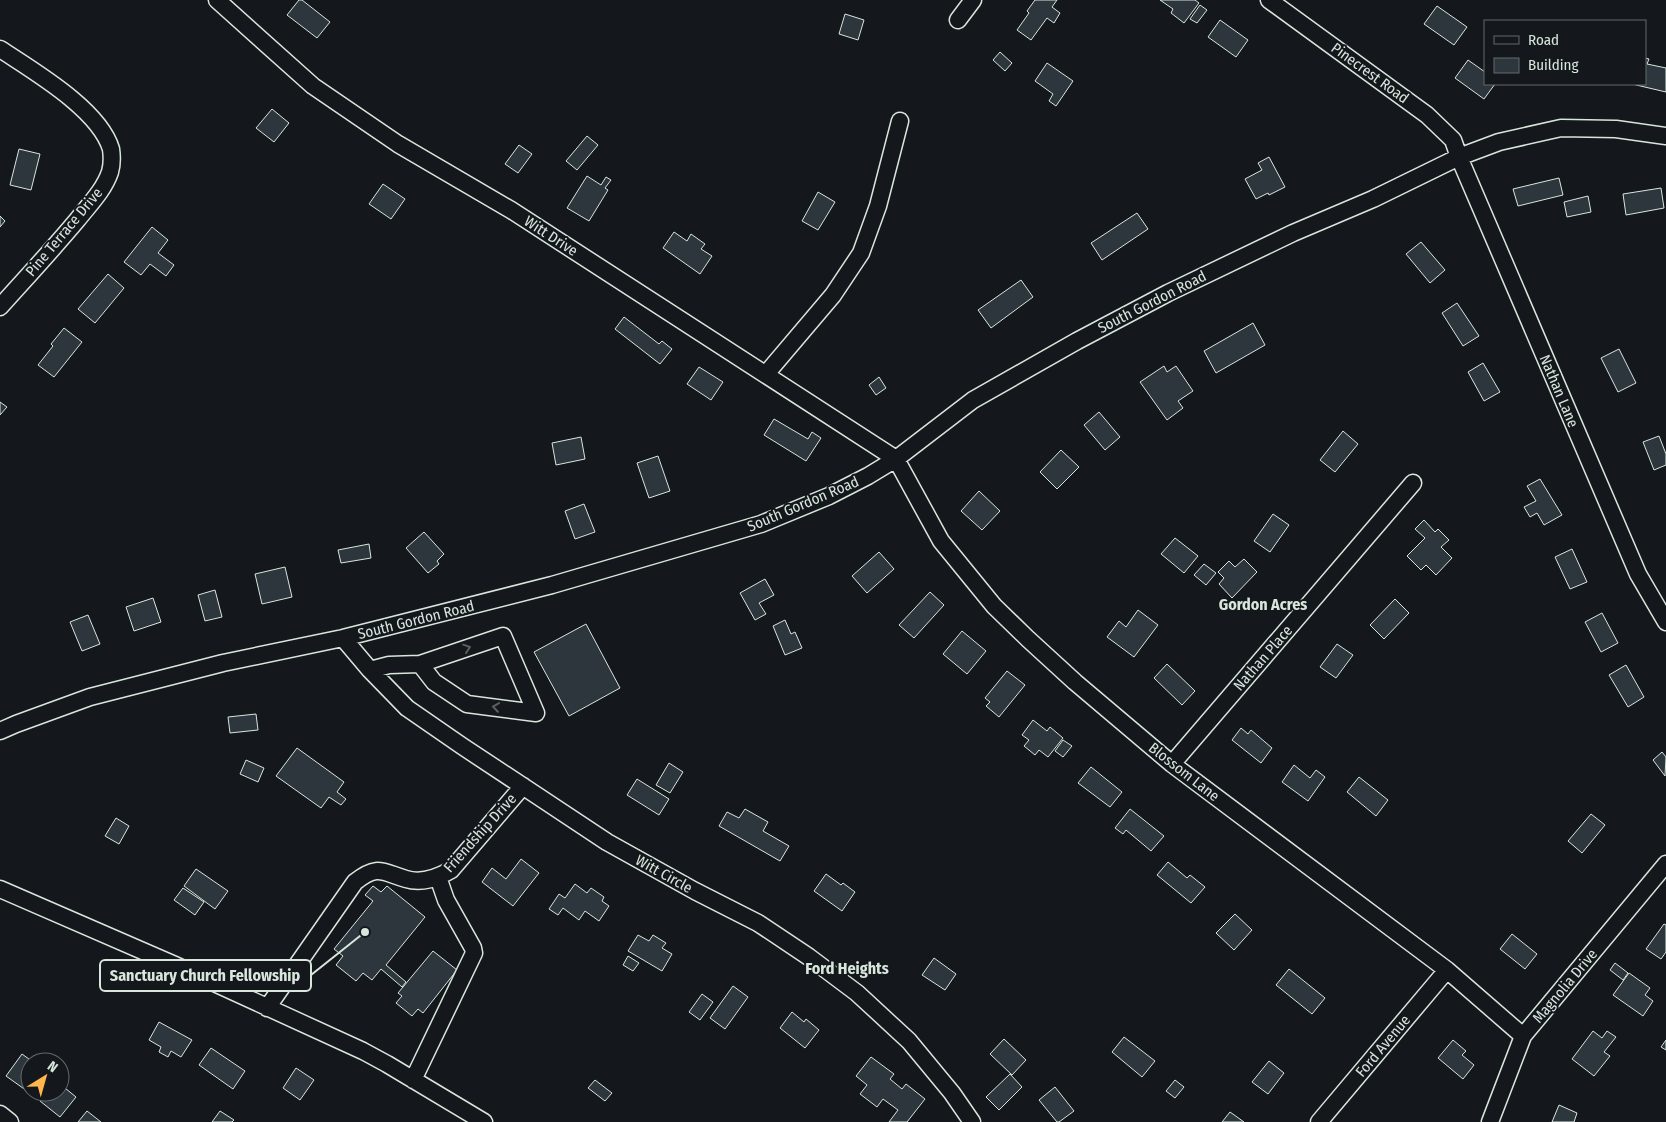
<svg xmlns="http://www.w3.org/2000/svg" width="1666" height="1122" font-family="'Fira Sans Condensed',sans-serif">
<rect width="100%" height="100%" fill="#14181c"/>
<path fill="#2c363c" stroke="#d8e6dc" d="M299,0h3l28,22 -13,16 -30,-23z
M1035,0h22l-5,7 8,6 -6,10 -7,-5 -16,22 -14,-10 12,-17 -2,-2z
M1160,0h35l4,3 -15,20 -13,-10 2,-4z
M1200,5l7,5 -10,13 -7,-4z
M1437,6l30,21 -13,18 -30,-21z
M845,14l19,6 -6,20 -19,-6z
M1220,20l28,20 -12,17 -28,-20z
M1000,52l12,11 -7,8 -12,-11z
M1645,58l4,1 -2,5 19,4v24l-34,-8h13z
M1468,60l17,12v12h10l-11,15 -29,-21z
M1047,63l26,18 -17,25 -7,-5 4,-7 -18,-13z
M272,109l17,14 -15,19 -18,-14z
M587,136l11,9 -21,25 -11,-9z
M519,145l13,9 -14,19 -13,-9z
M19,149l21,5 -9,36 -21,-5z
M1269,157l16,30 -16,8 -1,-2 -12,6 -11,-20 17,-9 -4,-7z
M587,176l14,9 5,-8 5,3 -6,8 3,2 -19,31 -22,-13z
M1559,178l4,17 -45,11 -5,-17z
M383,184l22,15 -14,20 -22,-15z
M1661,188l3,20 -38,7 -3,-21z
M818,192l17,10 -17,28 -16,-9z
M1588,196l3,16 -24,5 -3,-15z
M1137,213l11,16 -46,31 -11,-17z
M0,216l5,5 -5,6z
M152,227l16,13 -10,13 16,12 -8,11 -16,-12 -9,11 -17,-13z
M674,232l13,9 4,-7 14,10 -4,5 11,7 -12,18 -37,-26z
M1421,242l24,28 -15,13 -24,-29z
M108,274l16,14 -29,35 -17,-14z
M1021,280l12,17 -42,31 -13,-18z
M1457,303l22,33 -16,10 -21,-33z
M624,317l35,27 3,-3 10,8 -12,15 -45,-35z
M1253,323l12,22 -49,28 -12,-22z
M64,328l18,14 -28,35 -16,-12 15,-19 -2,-2z
M1619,349l17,34 -18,9 -17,-34z
M1483,363l17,29 -16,9 -16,-29z
M1164,366l3,6 9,-6 17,25 -15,10 5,7 -16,12 -27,-38z
M699,367l24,15 -12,18 -24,-16z
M879,377l7,11 -10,7 -7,-10z
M0,402l7,5 -7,8z
M1099,412l21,25 -15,13 -21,-25z
M774,419l34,20 4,-7 9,6 -15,23 -42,-26z
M1343,431l15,13 -23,28 -15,-12z
M1659,436l7,18v11l-12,5 -11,-28z
M581,437l4,22 -29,6 -4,-22z
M1061,450l18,17 -22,22 -17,-17z
M658,456l12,35 -21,7 -12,-35z
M1540,479l22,36 -18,10 -7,-12 -7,4 -6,-10 12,-6 -9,-15z
M979,491l21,20 -18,19 -21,-19z
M584,504l11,28 -20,7 -10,-28z
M1273,514l16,11 -19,27 -16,-11z
M1424,520l11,12 3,-3 11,11 -8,7 11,11 -16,17 -10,-10 -5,5 -14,-14 18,-18 -10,-9z
M424,532l20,22 -7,7 2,3 -11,9 -22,-25z
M1175,538l23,18 -14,17 -23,-19z
M369,544l2,14 -30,5 -3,-13z
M1572,549l15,33 -17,7 -15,-32z
M879,552l15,17 -27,24 -15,-17z
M1244,559l13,13 -25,26 -13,-14 5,-6 -6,-6 11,-11 6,6z
M1204,564l12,9 -10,12 -12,-10z
M285,567l7,30 -30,7 -7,-30z
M765,579l9,16 -15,8 7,11 -11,6 -15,-27z
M215,590l7,27 -17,4 -7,-26z
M930,592l14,13 -30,33 -15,-13z
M153,598l8,24 -27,9 -8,-24z
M1395,599l14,14 -25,26 -14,-14z
M1138,610l20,15 -24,32 -27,-20 12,-16 7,6z
M1602,613l16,30 -17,9 -16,-30z
M88,615l12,29 -18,7 -12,-29z
M785,620l6,14 4,-2 7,16 -17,7 -12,-29z
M586,624l34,64 -51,28 -35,-64z
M962,631l24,20 -19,23 -24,-20z
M1337,644l16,11 -17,23 -16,-11z
M1167,664l28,27 -13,14 -28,-27z
M1626,665l18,32 -16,10 -19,-32z
M1007,671l18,14 -26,32 -13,-11 4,-4 -5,-4z
M256,714l2,16 -28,3 -2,-16z
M1033,720l14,11 3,-4 13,11 -15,19 -9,-7 -4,5 -11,-9 5,-6 -7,-5z
M1241,728l7,6 3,-4 21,18 -11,15 -29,-23z
M1063,740l9,6 -9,11 -8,-6z
M297,748l47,34 -7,10 9,7 -5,6 -12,-8 -8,11 -45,-32z
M1662,752l4,5 -1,19 -12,-16z
M246,760l18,8 -6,14 -18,-8z
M669,763l14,9 -13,21 -14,-8z
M1294,765l16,13 6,-8 9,7 -17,24 -26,-19z
M1091,767l31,25 -12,15 -32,-24z
M1359,777l29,23 -12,16 -29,-24z
M637,779l32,20 -10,16 -32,-20z
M745,809l23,13 -5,9 26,15 -9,15 -61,-35 8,-14 12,6z
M1130,809l34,27 -13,15 -25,-21 -3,4 -8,-6z
M1591,814l14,11 -23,28 -14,-12z
M116,818l13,8 -10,18 -14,-8z
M521,859l18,14 -26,33 -31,-24 10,-14 14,11z
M1168,862l19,16 3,-3 15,12 -14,16 -34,-28z
M196,869l32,22 -13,18 -31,-23z
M826,874l15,11 2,-2 12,9 -13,19 -28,-20z
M575,884l12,9 4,-5 13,9 -2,4 7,5 -10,15 -14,-10 -6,9 -16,-12 -5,7 -9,-6 10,-15 6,4z
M373,886l8,6 6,-6 38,31 -39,48 20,17 -4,5 -21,-18 -9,11 -9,-7 -7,8 -20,-16 7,-9 -9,-7 39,-48 -8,-6z
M183,888l21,14 -9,13 -21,-15z
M1235,914l17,16 -18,20 -18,-17z
M1664,924l2,1v27l-5,7 -15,-10z
M1512,934l25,20 -12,15 -25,-20z
M638,935l11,6 4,-6 13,8 -4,5 10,6 -10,17 -34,-20z
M433,951l24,19 -34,43 -5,-4 -6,7 -16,-13 6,-7 -4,-3z
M628,956l11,7 -6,8 -10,-6z
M934,958l22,16 -11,16 -23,-15z
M1615,963l13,10 -5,7 -13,-10z
M1289,969l36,29 -13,16 -36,-29z
M1629,973l21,15 -5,7 8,6 -10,15 -30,-21z
M733,986l15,11 -23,32 -15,-11z
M702,994l11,8 -13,18 -11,-8z
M792,1012l12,10 2,-3 13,11 -14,18 -25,-20z
M159,1022l33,18 -11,17 -10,-6 -3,6 -9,-5 2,-5 -12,-7z
M1593,1031l9,7 5,-7 9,6 -12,15 6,4 -16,20 -22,-17z
M1124,1037l31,24 -13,16 -30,-25z
M1004,1039l22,21 -14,15 -22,-21z
M1453,1040l13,11 -4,4 12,10 -11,14 -25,-21z
M1666,1040v10l-5,-3z
M211,1048l34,23 -12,18 -34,-24z
M22,1054l11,8h-3v26l-3,3 -21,-15z
M871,1057l23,17 -4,5 12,10 4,-5 19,15 -18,23h-18l9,-12 -15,-11 -6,8 -17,-13 7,-9 -11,-9z
M1269,1061l15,12 -16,21 -16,-12z
M296,1068l18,12 -14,20 -17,-12z
M1010,1074l12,13 -23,23 -13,-13z
M595,1080l17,13 -7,8 -17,-13z
M1175,1080l9,7 -9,11 -9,-7z
M60,1084l16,13 -16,20 -20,-16 7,-9h13z
M1055,1087l19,24 -15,11h-2l-18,-22z
M1559,1105l18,8 -3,9h-22z
M87,1111l14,11h-23z
M220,1111l14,9 -2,2h-20z
M1230,1112l14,10h-22z"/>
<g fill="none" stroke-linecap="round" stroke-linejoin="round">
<g stroke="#d8e6dc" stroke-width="19">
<path id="minor" d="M217,0l96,86 85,58 113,66 385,249 45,82 53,65 34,33 47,43 97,82 275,206 76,66
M1269,0l158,115 26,25 6,17 179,417 28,48
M958,20l15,-20
M0,49c33,22 99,60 111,100 1,7 1,16 -1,23 -6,18 -21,33 -32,47 -25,30 -52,59 -78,88
M766,374l67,-79 28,-42 17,-47 22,-85
M343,638l27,32 37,38 55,38 145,96 88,49 63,32 51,34 48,36 52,48 43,52 20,29
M370,670l19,-5 31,-1 83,-28 33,77 -69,-9 -33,-22 -14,-18
M0,731l16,-7 74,-27 133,-34 120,-25 209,-53 209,-61 68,-28 39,-20 28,-17 77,-59 104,-59 91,-48 125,-60 80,-34 86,-42 40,-15 62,-14 55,1 50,7
M1172,764l241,-281
M0,889l175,76 188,86 24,13 97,58
M267,1008l88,-126c23,-18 27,-10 51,-3 16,5 31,-1 45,-9l72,-84
M413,1080l61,-127 -1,-5 -27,-48 -8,-23
M0,1114l10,8
M1319,1122l128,-152
M1490,1122l33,-86 143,-172"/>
</g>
<use href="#minor" stroke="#14181c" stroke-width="16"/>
</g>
<defs><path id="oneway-chevron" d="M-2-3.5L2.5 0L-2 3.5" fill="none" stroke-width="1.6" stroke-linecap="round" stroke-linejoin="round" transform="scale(1.25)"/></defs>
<g stroke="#59605f">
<use href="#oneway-chevron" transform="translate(467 648) rotate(-19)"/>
<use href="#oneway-chevron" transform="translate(496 707) rotate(-172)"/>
</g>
<g text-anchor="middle" stroke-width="4" stroke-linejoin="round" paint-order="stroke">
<g font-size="15" fill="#d8e6dc" stroke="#14181c">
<text transform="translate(1370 73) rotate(36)" y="5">Pinecrest Road</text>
<text transform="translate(64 232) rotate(-50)" y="5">Pine Terrace Drive</text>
<text transform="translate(551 236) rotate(33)" y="5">Witt Drive</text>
<text transform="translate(1152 302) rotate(-27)" y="5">South Gordon Road</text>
<text transform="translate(1559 391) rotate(67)" y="5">Nathan Lane</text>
<text transform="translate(803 504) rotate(-23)" y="5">South Gordon Road</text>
<text transform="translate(416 620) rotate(-14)" y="5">South Gordon Road</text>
<text transform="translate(1263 658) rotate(-49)" y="5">Nathan Place</text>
<text transform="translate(1184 772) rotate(38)" y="5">Blossom Lane</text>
<text transform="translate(480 833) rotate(-48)" y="5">Friendship Drive</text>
<text transform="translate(664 874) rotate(29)" y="5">Witt Circle</text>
<text transform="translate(1565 986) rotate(-50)" y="5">Magnolia Drive</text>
<text transform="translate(1383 1046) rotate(-50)" y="5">Ford Avenue</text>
</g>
<g font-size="16" font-weight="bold" fill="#d8e6dc" stroke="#14181c">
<text x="1263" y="610">Gordon Acres</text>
<text x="847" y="974">Ford Heights</text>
</g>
</g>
<path fill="none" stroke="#d8e6dc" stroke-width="2" d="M365 932L311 975"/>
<circle fill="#d8e6dc" stroke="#14181c" stroke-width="2" cx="365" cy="932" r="5"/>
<rect fill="#14181c" stroke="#d8e6dc" stroke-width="2" x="100" y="960" width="211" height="31" rx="5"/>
<g font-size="16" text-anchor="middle" font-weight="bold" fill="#d8e6dc">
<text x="205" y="981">Sanctuary Church Fellowship</text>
</g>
<rect x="1484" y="20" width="162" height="65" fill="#14181c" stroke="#626a69"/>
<rect x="1494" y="36" width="25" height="8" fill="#14181c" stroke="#626a69"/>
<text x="1528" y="45" font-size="15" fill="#d8e6dc">Road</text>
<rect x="1494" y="58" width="25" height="15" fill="#2c363c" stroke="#626a69"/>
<text x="1528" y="70" font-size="15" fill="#d8e6dc">Building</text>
<g transform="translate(45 1077) rotate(37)"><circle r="24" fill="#14181c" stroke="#626a69"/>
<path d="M0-4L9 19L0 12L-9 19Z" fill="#ffb74d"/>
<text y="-8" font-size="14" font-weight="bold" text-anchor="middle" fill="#d8e6dc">N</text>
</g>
</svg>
